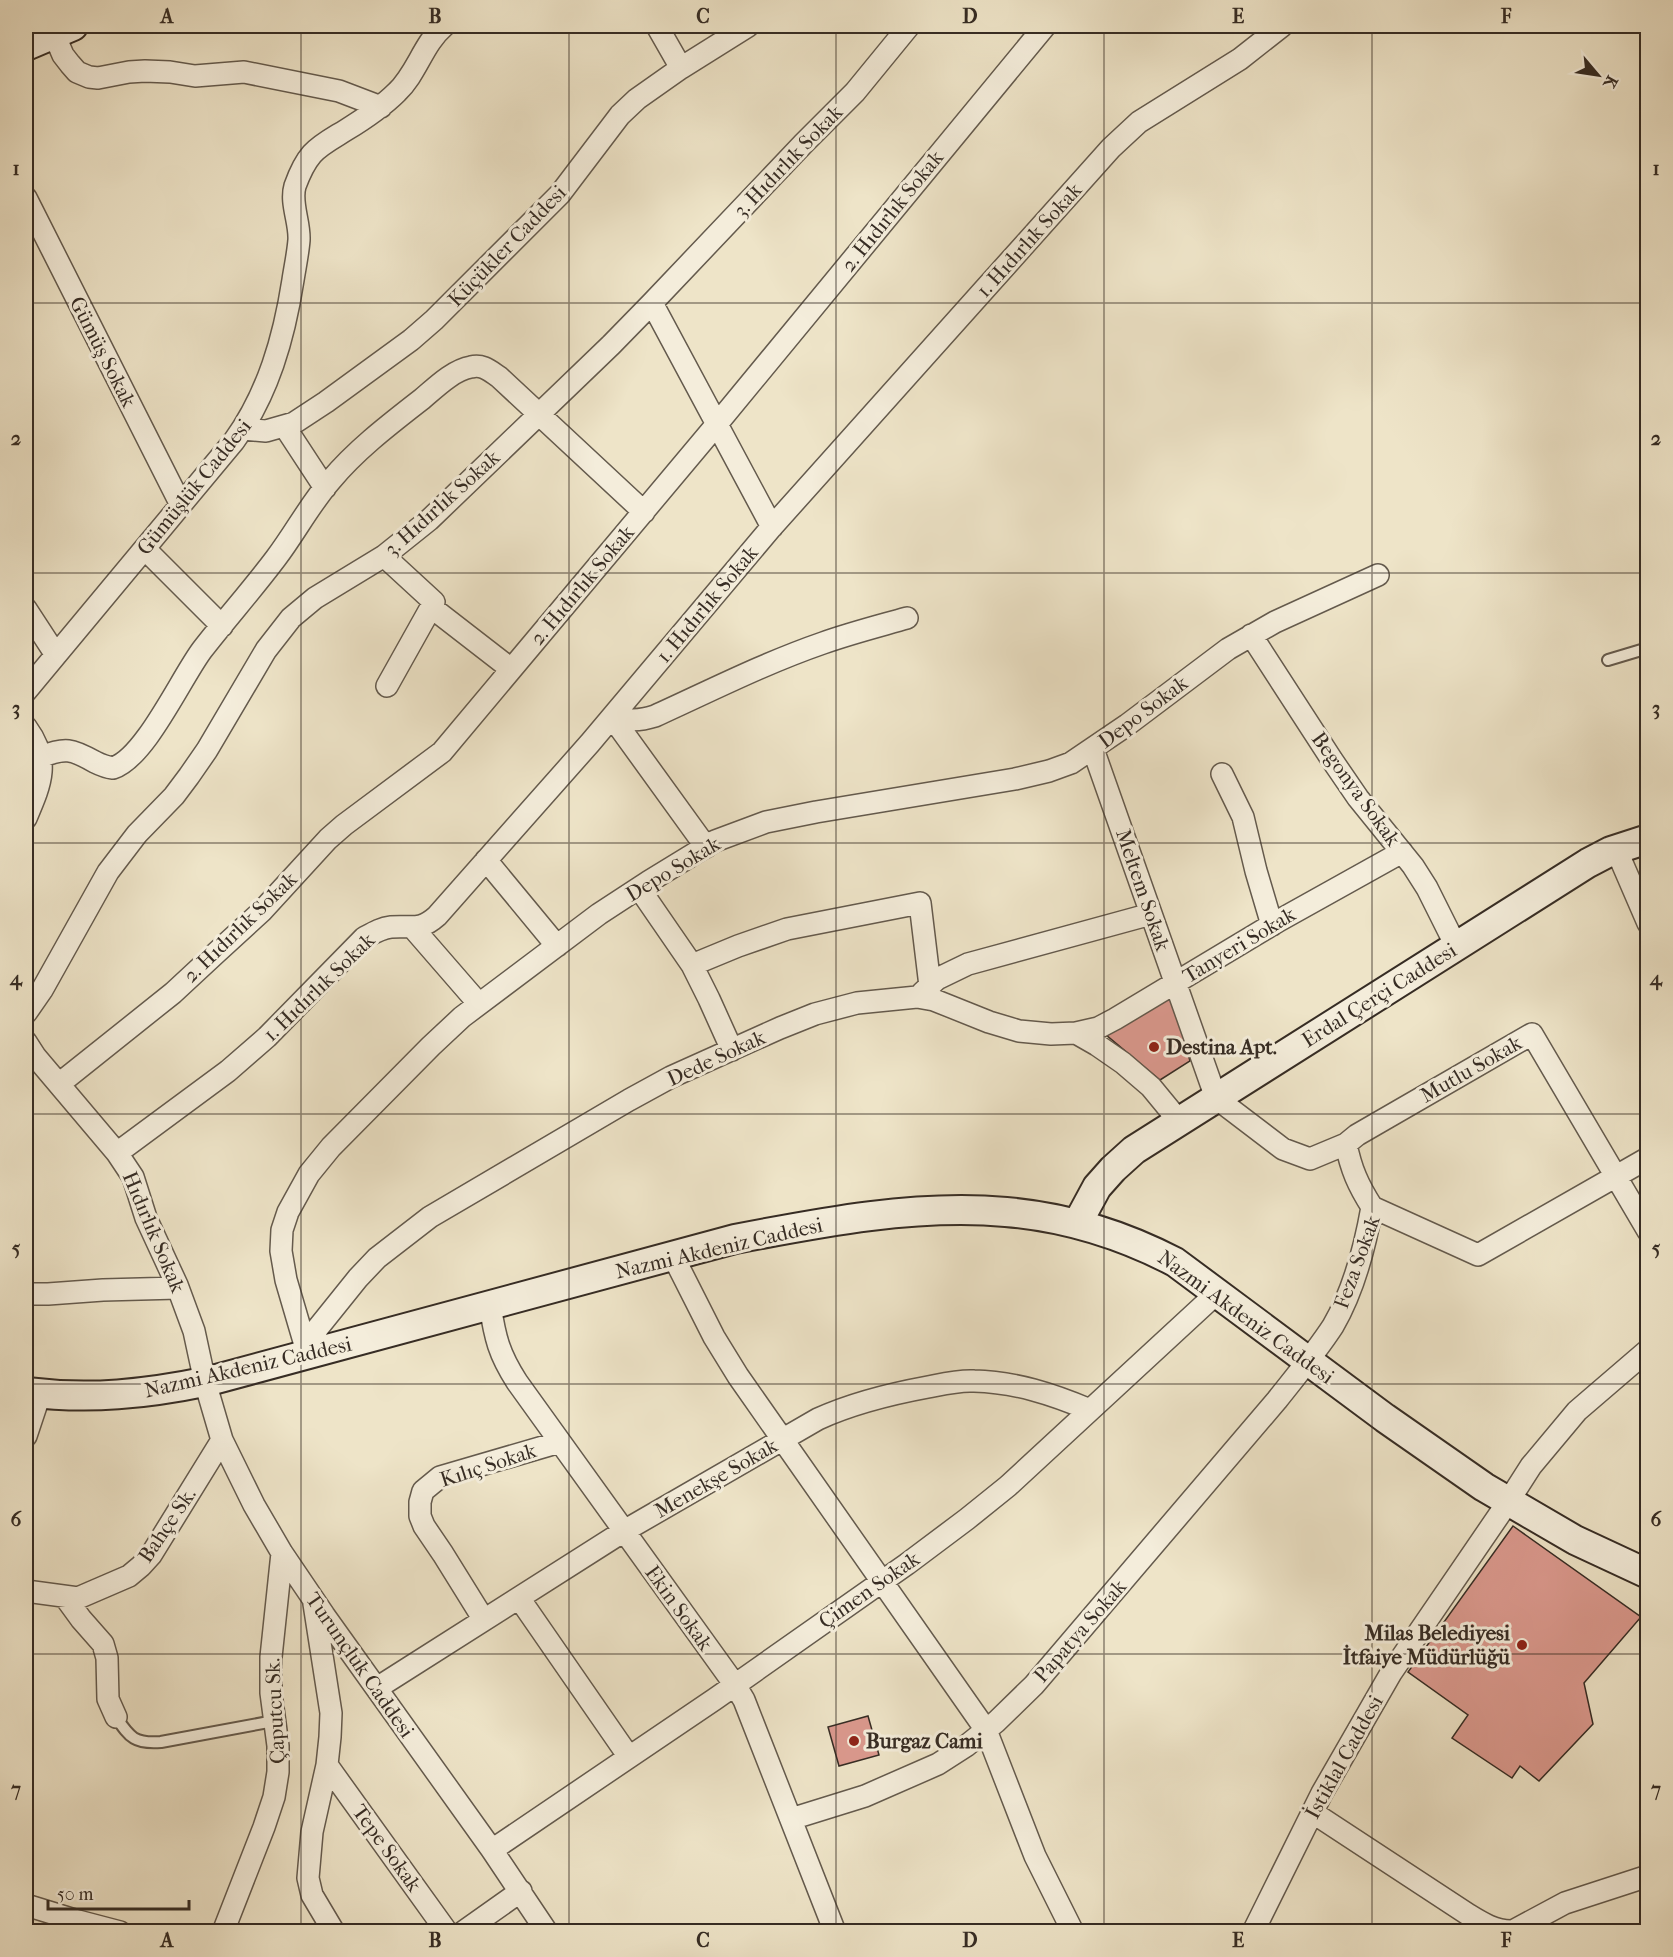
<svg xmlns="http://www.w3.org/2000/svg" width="1673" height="1957" font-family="'IM FELL French Canon',serif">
<rect width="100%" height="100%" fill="#eee4c8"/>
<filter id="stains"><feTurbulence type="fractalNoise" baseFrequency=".00333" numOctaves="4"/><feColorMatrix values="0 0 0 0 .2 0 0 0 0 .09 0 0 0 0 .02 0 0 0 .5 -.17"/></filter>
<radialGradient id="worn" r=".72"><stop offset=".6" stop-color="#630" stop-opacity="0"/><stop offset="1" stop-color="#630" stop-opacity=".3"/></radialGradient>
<path fill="#db998e" stroke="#362c24" stroke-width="1.5" d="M598,26h22v4l-22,-1z
M1172,995l18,66 -30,19 -55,-46z
M1513,1526l128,91 -57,66 9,41 -54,57 -19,-15 -8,12 -60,-40 16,-23 -60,-43z
M868,1716l11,39 -40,11 -11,-39z"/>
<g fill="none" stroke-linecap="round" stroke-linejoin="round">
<g stroke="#645a4d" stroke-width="14">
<path id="lane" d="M1608,660l40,-12
M116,1717c14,21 19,27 45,25l113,-21"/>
</g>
<g stroke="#645a4d" stroke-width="24">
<path id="street" d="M657,26l24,42
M54,34l9,21 7,9 7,8 12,5 9,1 31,-6 16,-1 25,1 25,4 49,-4 95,19 42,16
M26,198l155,307
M652,303l120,224
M285,427l40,61
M243,429l23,2 28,-8 32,-21 85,-62 23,-20 126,-126 60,-79 17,-16 44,-31 67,-42
M145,549l77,77
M384,556l50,46 -47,84
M431,607l80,62
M26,609l30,46
M1251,635l81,125 26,38 55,68 14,22 29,58
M26,691l208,-250c34,-47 50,-103 59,-161 2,-13 5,-27 6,-40 1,-18 -9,-37 -4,-54 4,-11 10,-24 17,-32 9,-10 23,-17 34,-24 18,-11 36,-23 51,-38 20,-19 26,-48 47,-66
M612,717c16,4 27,4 43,-1 55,-25 110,-53 168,-73 28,-10 56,-17 84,-25
M612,717l94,130
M26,727c25,34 15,56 0,91
M1093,749l123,349 67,51 27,10 36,-15 11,-9 175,-101 116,197
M41,757c24,-10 31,-8 54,5 6,3 10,5 18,6 32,-10 68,-90 89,-118 24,-31 50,-60 74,-92 19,-25 34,-54 55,-78 26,-31 59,-56 91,-81 13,-11 31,-29 49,-32 12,-3 19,4 28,10l145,135
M1222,774l21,43 13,54 16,54
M1616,849l32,74
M486,860l71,86
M639,888l53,77 17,34 23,51
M413,928l66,76
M692,965l46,-19 49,-17 133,-26 10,83
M922,993l15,-14 31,-15 183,-50
M26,1013l16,-23 66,-118 29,-38 37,-38 15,-20 18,-26 59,-100 25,-32 24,-20 69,-42 45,-36 182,-175 41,-42 151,-159 52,-52 54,-66
M1076,1033l22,-5 17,-9 165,-99 122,-68
M26,1042l9,14 82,97 16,24 13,41 31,67 17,46 11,51 17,58 32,65 28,48 42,62 168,235 55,82
M59,1084l114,-91 42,-39 47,-43 66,-72 16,-14 98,-73 275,-328 328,-398
M1346,1144c5,25 12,41 26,63
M117,1153l111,-82 39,-34 97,-99c9,-5 17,-10 27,-11 21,-2 28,5 46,-11l153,-173 180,-214 341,-381 28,-26 101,-63 42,-33
M673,1256l41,81 24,39 248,354 49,126 38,76
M26,1294h22l55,-4 75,-2
M490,1305c5,33 9,49 27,77l218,303 9,15 91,232
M308,1355l-22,-75 -5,-29 1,-21 6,-18 21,-38 22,-27 100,-101 31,-29 137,-103 49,-32 67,-41 51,-19 50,-10 199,-33 34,-8 22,-8 56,-38 101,-76 47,-27 103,-47
M308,1355l9,-26 41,-51 19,-20 53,-41 199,-117 42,-23 109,-49 35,-14 42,-11 60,-6 17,3 55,22 30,9 32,3 25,-1 21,12 26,18 28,24 28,34
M26,1436l14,-42
M26,1591l52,7 51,-22 12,-10 10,-11 71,-115
M65,1597l16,22 22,25 4,14 1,41 8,18
M519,1598l110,159
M314,1604l17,109 -1,24 -3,28 -15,67 -4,46 4,17 22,37
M484,1620l-41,-66 -19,-28 -4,-10v-14l3,-11 17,-14 120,-35
M377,1688l247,-157 194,-112c35,-16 72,-25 110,-32 15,-3 31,-7 46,-6 41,1 78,13 116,29
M327,1765l120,167
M1312,1812l157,103c13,8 26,16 42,16
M791,1819l74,-23 73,-32 28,-18 30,-24 38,-37 243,-285c19,-24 39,-48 56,-74 21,-36 32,-79 39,-119l106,48 170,-97
M492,1850l223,-151 192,-135 60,-45 41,-33 209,-193
M26,1905l52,16 42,11
M223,1932l41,-105 10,-30 4,-25v-26l-7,-53v-36l11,-104
M463,1932l58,-41
M1253,1932l69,-139 69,-120 117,-171 23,-36 46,-55 71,-61
M1511,1932l54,-29 83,-27"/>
</g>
<g stroke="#362c24" stroke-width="32">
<path id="secondary" d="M26,46l47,-20
M1077,1224l20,-37 16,-18 21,-19 454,-287 23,-12 37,-12
M26,1392c64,8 120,2 183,-11l526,-142c88,-17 182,-35 271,-27 59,5 117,23 169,50l210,156 99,69 91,53 73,34"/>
</g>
<use href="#lane" stroke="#f4eddb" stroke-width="10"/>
<use href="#street" stroke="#f4eddb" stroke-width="21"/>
<use href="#secondary" stroke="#f4eddb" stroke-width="28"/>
</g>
<path fill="none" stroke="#362c24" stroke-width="1.5" stroke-opacity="0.55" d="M301,26v1906M569,26v1906M836,26v1906M1104,26v1906M1372,26v1906M26,303h1622M26,573h1622M26,843h1622M26,1114h1622M26,1384h1622M26,1654h1622"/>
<g fill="#8f2418" stroke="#f4eddb" stroke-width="2">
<circle cx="1154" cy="1047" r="6"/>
<circle cx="1522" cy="1645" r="6"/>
<circle cx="854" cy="1741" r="6"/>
</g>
<g text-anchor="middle" stroke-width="6" stroke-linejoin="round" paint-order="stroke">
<g font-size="21" fill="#362c24" stroke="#f4eddb">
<text transform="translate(788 161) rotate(-46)" y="7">3. Hıdırlık Sokak</text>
<text transform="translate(892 211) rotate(-51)" y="7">2. Hıdırlık Sokak</text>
<text transform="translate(1029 240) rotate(-48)" y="7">1. Hıdırlık Sokak</text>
<text transform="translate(507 246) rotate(-46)" y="7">Küçükler Caddesi</text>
<text transform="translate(103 352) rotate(63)" y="7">Gümüş Sokak</text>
<text transform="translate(194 487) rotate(-51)" y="7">Gümüşlük Caddesi</text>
<text transform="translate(442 503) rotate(-42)" y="7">3. Hıdırlık Sokak</text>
<text transform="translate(582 585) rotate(-50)" y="7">2. Hıdırlık Sokak</text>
<text transform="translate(707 604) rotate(-50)" y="7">1. Hıdırlık Sokak</text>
<text transform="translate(1143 712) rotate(-37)" y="7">Depo Sokak</text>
<text transform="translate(1356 789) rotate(54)" y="7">Begonya Sokak</text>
<text transform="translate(673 869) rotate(-31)" y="7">Depo Sokak</text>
<text transform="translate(1143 890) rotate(71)" y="7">Meltem Sokak</text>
<text transform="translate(240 927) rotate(-44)" y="7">2. Hıdırlık Sokak</text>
<text transform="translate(1239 945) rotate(-31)" y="7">Tanyeri Sokak</text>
<text transform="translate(319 987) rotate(-44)" y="7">1. Hıdırlık Sokak</text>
<text transform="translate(1379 995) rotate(-32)" y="7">Erdal Çerçi Caddesi</text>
<text transform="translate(716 1058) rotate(-25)" y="7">Dede Sokak</text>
<text transform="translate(1471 1069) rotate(-30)" y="7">Mutlu Sokak</text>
<text transform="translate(154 1232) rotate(67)" y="7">Hıdırlık Sokak</text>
<text transform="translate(719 1248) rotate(-13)" y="7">Nazmi Akdeniz Caddesi</text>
<text transform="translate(1357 1262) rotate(-70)" y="7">Feza Sokak</text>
<text transform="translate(1246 1317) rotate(36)" y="7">Nazmi Akdeniz Caddesi</text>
<text transform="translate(248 1367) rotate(-13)" y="7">Nazmi Akdeniz Caddesi</text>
<text transform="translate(488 1465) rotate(-18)" y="7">Kılıç Sokak</text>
<text transform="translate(716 1478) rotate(-30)" y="7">Menekşe Sokak</text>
<text transform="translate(167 1525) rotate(-56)" y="7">Bahçe Sk.</text>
<text transform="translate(869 1590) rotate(-35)" y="7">Çimen Sokak</text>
<text transform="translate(679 1608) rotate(54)" y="7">Ekin Sokak</text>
<text transform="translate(1080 1631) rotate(-49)" y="7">Papatya Sokak</text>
<text transform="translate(360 1665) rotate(55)" y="7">Turunçluk Caddesi</text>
<text transform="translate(275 1711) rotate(-93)" y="7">Çaputcu Sk.</text>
<text transform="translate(1344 1757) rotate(-61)" y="7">İstiklal Caddesi</text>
<text transform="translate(387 1848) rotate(54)" y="7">Tepe Sokak</text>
</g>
<g font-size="21" font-weight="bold" fill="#362c24" stroke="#f4eddb" text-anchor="start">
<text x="1166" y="1054">Destina Apt.</text>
<text x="1510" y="1640" text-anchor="end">Milas Belediyesi<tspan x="1510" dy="24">İtfaiye Müdürlüğü</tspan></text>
<text x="866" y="1748">Burgaz Cami</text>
</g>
</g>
<rect width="1673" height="1957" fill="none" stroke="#eee4c8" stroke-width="66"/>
<g transform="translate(1598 75) rotate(119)" stroke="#f4eddb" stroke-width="4.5" paint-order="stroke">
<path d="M0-4.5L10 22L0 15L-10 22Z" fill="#362c24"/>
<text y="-9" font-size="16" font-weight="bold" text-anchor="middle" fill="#362c24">K</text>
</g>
<path d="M48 1900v9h141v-9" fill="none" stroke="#362c24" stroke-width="3"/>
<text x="57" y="1900" font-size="18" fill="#362c24" stroke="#f4eddb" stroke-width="4.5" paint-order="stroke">50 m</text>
<rect x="33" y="33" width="1607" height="1891" fill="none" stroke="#362c24" stroke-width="2"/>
<g font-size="20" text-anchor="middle" font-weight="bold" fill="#362c24">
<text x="167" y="23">A</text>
<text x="435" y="23">B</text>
<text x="703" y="23">C</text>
<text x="970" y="23">D</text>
<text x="1238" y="23">E</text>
<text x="1506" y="23">F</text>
<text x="16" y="175">1</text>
<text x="1656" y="175">1</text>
<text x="16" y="445">2</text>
<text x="1656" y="445">2</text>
<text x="16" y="715">3</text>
<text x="1656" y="715">3</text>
<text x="16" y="985">4</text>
<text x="1656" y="985">4</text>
<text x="16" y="1255">5</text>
<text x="1656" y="1255">5</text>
<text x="16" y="1526">6</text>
<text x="1656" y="1526">6</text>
<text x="16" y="1796">7</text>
<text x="1656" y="1796">7</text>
<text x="167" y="1947">A</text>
<text x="435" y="1947">B</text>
<text x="703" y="1947">C</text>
<text x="970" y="1947">D</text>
<text x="1238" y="1947">E</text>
<text x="1506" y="1947">F</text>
</g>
<rect width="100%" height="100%" filter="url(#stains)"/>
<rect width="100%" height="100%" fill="url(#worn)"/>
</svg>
